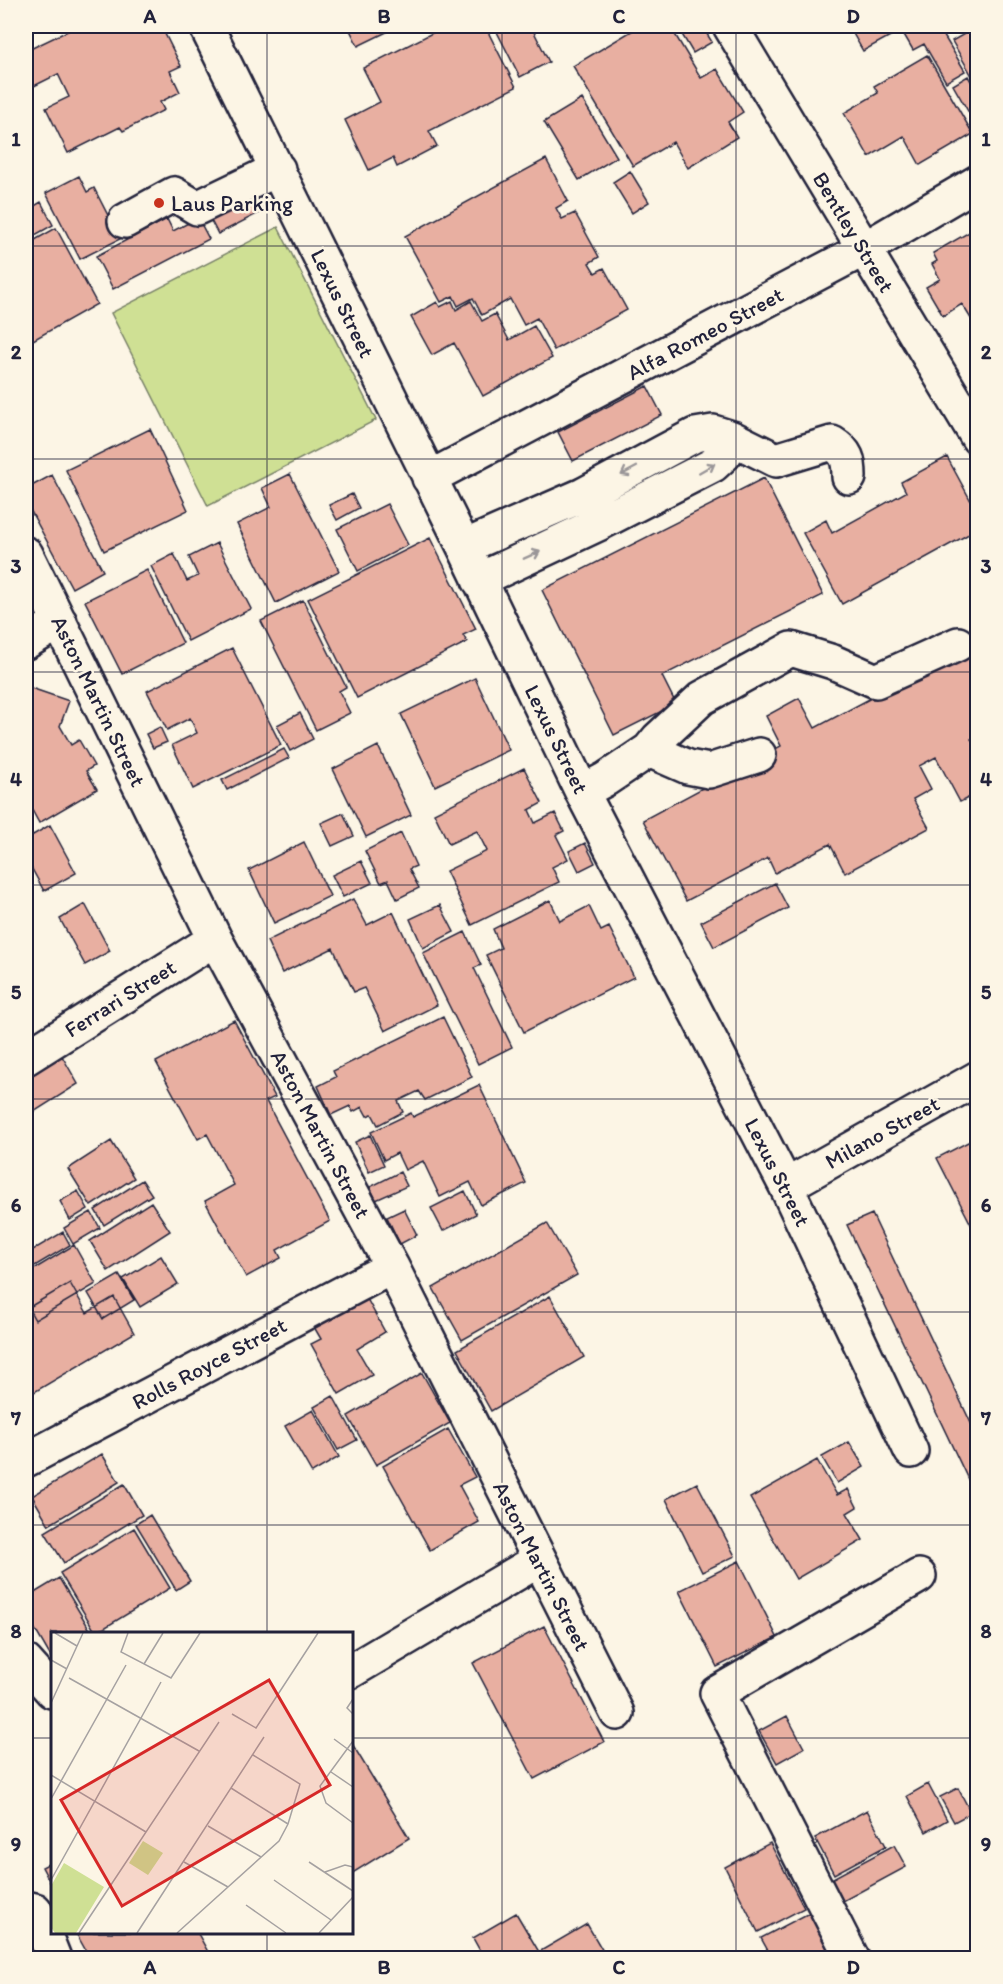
<svg xmlns="http://www.w3.org/2000/svg" width="1003" height="1984" font-family="Itim,sans-serif">
<rect width="100%" height="100%" fill="#fcf5e5"/>
<filter id="ink" filterUnits="userSpaceOnUse"><feTurbulence type="fractalNoise" baseFrequency=".0167" numOctaves="2"/><feDisplacementMap in="SourceGraphic" scale="12" xChannelSelector="R" yChannelSelector="G"/><feConvolveMatrix kernelMatrix="1 2 1 2 8 2 1 2 1" color-interpolation-filters="sRGB"/></filter>
<g filter="url(#ink)">
<path fill="#cfe094" stroke="#788168" stroke-width="1.5" d="M278,227l98,193 -168,86 -97,-193z"/>
<path fill="#e8afa1" stroke="#22223b" stroke-width="1.5" d="M78,26h83l20,40 -11,5 10,21 -20,10 4,8 -41,21 -3,-4 -52,26 -22,-45 23,-11 -11,-23 -32,16v-39z
M348,26h51l-41,20z
M446,26h39l31,61 -87,44 8,15 -40,21 -4,-9 -24,12 -24,-50 35,-18 -17,-34z
M494,26h37l18,36 -29,15z
M640,26h30l31,52 16,-9 26,43 -15,10 9,15 -49,31 -15,-26 -40,24 -60,-100z
M677,26h25l10,16 -19,11z
M858,26h31l5,8 -31,17 -12,-21z
M899,26h39l27,45 -19,11 -22,-38 -11,6z
M978,26v54l-3,1 -23,-40z
M927,55l46,79 -53,31 -16,-29 -35,21 -25,-44 34,-20 -4,-7z
M968,76l10,17v22l-6,3 -19,-33z
M582,99l35,58 -38,23 -35,-58z
M546,159l22,42 -12,7 6,11 13,-6 24,44 -10,6 6,10 9,-5 23,42 -73,40 -17,-32 -13,7 -14,-26 -28,16 -9,-17 -15,8 -5,-10 -12,6 -36,-66z
M630,171l19,31 -17,11 -19,-31z
M79,176l8,16 7,-4 26,51 -40,20 -34,-66z
M253,189l10,22 -45,23 -11,-21z
M41,202l12,23 -27,15v-29z
M198,218l11,21 -96,50 -17,-33 71,-37 6,12z
M978,227v103l-16,-26 -19,12 -17,-29 14,-8 -8,-15 5,-3 -4,-8z
M56,228l41,76 -71,40v-99z
M452,301l4,9 15,-9 11,20 13,-7 14,26 25,-14 18,32 -69,38 -29,-53 -22,12 -21,-38 26,-15 3,5z
M647,386l15,29 -89,46 -15,-29z
M150,429l38,81 -84,41 -38,-81z
M947,457l31,57v15l-136,75 -39,-71 23,-13 6,13 74,-41 -5,-10z
M290,474l49,97 -63,32 -39,-79 34,-17 -9,-19z
M52,475l51,96 -31,17 -46,-86v-13z
M764,478l59,117 -161,81 14,28 -62,31 -72,-145z
M352,494l7,14 -22,12 -8,-15z
M387,504l21,41 -50,26 -21,-42z
M430,538l46,91 -13,6 4,7 -110,56 -49,-99z
M217,543l34,66 -63,32 -37,-75 23,-12 13,27 11,-5 -9,-19z
M147,570l36,73 -61,31 -37,-73z
M303,600l43,87 -7,4 11,22 -34,17 -55,-109z
M978,641v94l-7,4 7,13v41l-18,9 -24,-45 -17,9 12,23 -18,10 16,29 -84,45 -15,-29 -55,29 -7,-15 -82,43 -43,-81 138,-74 -15,-30 33,-18 16,30z
M232,648l49,97 -88,44 -21,-44 25,-12 -7,-15 -23,12 -20,-39z
M475,678l34,72 -74,36 -34,-72z
M31,688l38,13 -9,25 11,19 8,-5 15,26 -8,5 11,18 -58,34 -13,-24v-95z
M300,713l13,26 -23,12 -13,-26z
M160,727l7,15 -14,6 -7,-14z
M378,746l33,69 -45,22 -33,-68z
M284,749l5,9 -62,32 -5,-10z
M524,768l18,35 -13,7 6,13 20,-10 9,18 -8,4 12,24 -16,8 7,15 -87,43 -26,-54 41,-20 -10,-20 -28,13 -15,-31z
M343,813l11,23 -22,10 -11,-23z
M50,825l26,48 -32,18 -18,-33v-19z
M401,833l15,33 -7,3 10,19 -22,11 -9,-19 -7,3 -16,-32z
M304,842l26,54 -56,27 -25,-53z
M585,843l10,20 -16,8 -10,-20z
M361,861l11,22 -29,14 -11,-22z
M775,883l13,25 -74,39 -13,-25z
M353,899l14,26 26,-13 44,93 -52,26 -21,-43 -10,4 -21,-44 -51,25 -15,-32z
M550,900l10,21 29,-15 12,25 8,-4 25,50 -110,55 -38,-77 15,-7 -8,-19z
M85,904l25,47 -25,14 -25,-46z
M440,905l14,27 -31,16 -13,-29z
M465,932l16,33 -7,3 38,79 -34,17 -55,-111z
M443,1017l29,60 -47,23 -6,-9 -21,10 5,11 -25,13 -6,-11 -5,2 -5,-9 -9,5 -3,-6 -19,9 -13,-29 18,-9 -3,-6z
M234,1020l41,77 -9,4 64,120 -53,29 4,8 -35,19 -41,-76 29,-16 -27,-51 -9,5 -42,-77z
M62,1056l16,28 -52,33v-39z
M479,1085l47,98 -45,22 -11,-23 -30,15 -17,-36 -18,9 -8,-17 -13,7 -13,-28 40,-19 2,4z
M370,1135l14,30 -15,7 -14,-30z
M111,1141l23,37 -43,28 -23,-37z
M970,1141l8,16v81l-41,-80z
M400,1172l7,14 -31,14 -6,-13z
M142,1180l10,15 -48,30 -9,-15z
M78,1191l10,18 -18,11 -10,-19z
M465,1191l11,23 -33,17 -12,-23z
M151,1202l19,29 -62,40 -18,-30z
M404,1209l13,26 -17,9 -13,-27z
M91,1212l9,16 -27,16 -9,-16z
M872,1214l106,224v55l-3,1 -128,-269z
M547,1223l30,52 -115,65 -29,-52z
M63,1232l7,13 -37,22 -7,-13z
M74,1245l22,39 -61,36 -9,-16v-30z
M161,1256l17,28 -38,23 -17,-28z
M119,1275l15,25 -31,19 -15,-26z
M70,1283l17,30 27,-16 20,36 -108,64v-88z
M550,1296l34,61 -93,54 -34,-61z
M366,1297l19,35 -28,17 15,26 -33,19 -28,-50 10,-5 -7,-12z
M422,1373l28,50 -74,42 -28,-49z
M333,1396l24,44 -19,10 -24,-43z
M313,1410l26,47 -27,16 -27,-47z
M448,1429l27,48 -16,8 20,37 -49,28 -47,-84z
M849,1442l15,25 -27,16 -15,-26z
M102,1454l17,28 -70,43 -17,-29z
M817,1460l20,35 11,-6 9,18 -10,6 16,27 -67,39 -46,-81z
M697,1483l38,73 -33,16 -36,-73z
M124,1484l18,31 -78,48 -19,-31z
M150,1515l40,66 -14,9 -40,-66z
M134,1528l36,60 -74,45 -36,-60z
M739,1561l38,76 -60,30 -38,-76z
M59,1578l33,55h-40v26l-26,-45v-16z
M544,1626l60,116 -70,37 -61,-116z
M787,1716l17,32 -27,15 -18,-32z
M351,1742l58,96 -58,36z
M928,1784l19,36 -21,12 -19,-36z
M958,1788l13,25 -17,9 -14,-25z
M867,1810l19,36 -52,28 -19,-36z
M770,1843l34,65 -46,24 -33,-65z
M894,1845l12,22 -63,34 -12,-22z
M52,1862v24l-10,-19z
M516,1913l23,39 48,-28 20,34h-123l-11,-20z
M809,1913l5,8 7,-3 21,40h-70l-11,-20z
M79,1932h118l11,20 -13,6h-105l-14,-25z"/>
<g fill="none" stroke-linecap="round" stroke-linejoin="round">
<g stroke="#22223b" stroke-width="38">
<path id="minor" d="M206,26l258,521 118,245 204,394 125,265
M730,26l248,412
M125,221l49,-27 23,14 81,-39
M429,478l435,-229 114,-67
M464,547l119,-52 112,-60 18,-3 19,6 44,22 56,-17c15,9 17,17 17,34
M26,554l189,385 177,328 225,446
M479,580l119,-56 115,-59 12,-11 7,-16
M26,642l34,-20
M649,750l39,17 21,4 50,-16
M582,792l24,-13 43,-29 9,-11 44,-41 89,-49 42,13 43,19 82,-37
M26,1058l189,-119
M786,1186l192,-108
M26,1460l366,-193
M26,1662l26,29
M351,1671l188,-111
M26,1908l9,2 19,48
M852,1958l-135,-265 202,-117"/>
</g>
<use href="#minor" stroke="#fcf5e5" stroke-width="33"/>
</g>
<defs><path id="oneway-shaft" d="M-6 0H5M1.5-3L5.5 0L1.5 3" fill="none" stroke-width="1.6" stroke-linecap="round" stroke-linejoin="round" transform="scale(1.5)"/></defs>
<g stroke="#9a9698">
<use href="#oneway-shaft" transform="translate(707 468) rotate(-30)"/>
<use href="#oneway-shaft" transform="translate(629 471) rotate(152)"/>
<use href="#oneway-shaft" transform="translate(532 555) rotate(-24)"/>
</g>
</g>
<path fill="none" stroke="#22223b" stroke-width="1.5" stroke-opacity="0.55" d="M267,26v1607M502,26v1932M736,26v1932M26,246h952M26,459h952M26,672h952M26,885h952M26,1099h952M26,1312h952M26,1525h952M26,1738h26M351,1738h627M267,1932v26"/>
<circle fill="#c8321e" stroke="#fcf5e5" stroke-width="2" cx="159" cy="203" r="6"/>
<g text-anchor="middle" stroke-width="5" stroke-linejoin="round" paint-order="stroke">
<g font-size="22" fill="#22223b" stroke="#fcf5e5" text-anchor="start">
<text x="171" y="211">Laus Parking</text>
</g>
<g font-size="22" fill="#22223b" stroke="#fcf5e5">
<text transform="translate(854 232) rotate(59)" y="8">Bentley Street</text>
<text transform="translate(343 303) rotate(64)" y="8">Lexus Street</text>
<text transform="translate(705 333) rotate(-28)" y="8">Alfa Romeo Street</text>
<text transform="translate(99 701) rotate(64)" y="8">Aston Martin Street</text>
<text transform="translate(557 739) rotate(64)" y="8">Lexus Street</text>
<text transform="translate(120 998) rotate(-32)" y="8">Ferrari Street</text>
<text transform="translate(882 1132) rotate(-29)" y="8">Milano Street</text>
<text transform="translate(321 1134) rotate(62)" y="8">Aston Martin Street</text>
<text transform="translate(778 1172) rotate(63)" y="8">Lexus Street</text>
<text transform="translate(209 1363) rotate(-28)" y="8">Rolls Royce Street</text>
<text transform="translate(542 1566) rotate(63)" y="8">Aston Martin Street</text>
</g>
</g>
<g transform="translate(51 1632)">
<rect width="302" height="302" fill="#fcf5e5"/>
<path d="M92,209l20,12 -15,22 -19,-12zM13,231l40,24 -28,46h-21l-4,-6v-41z" fill="#cfe094"/>
<path fill="none" stroke="#a5a1a1" stroke-width="1.5" d="M4,1l22,13M77,1l-7,19 50,26 29,-45M0,28l16,9M93,32l19,-31M18,46l130,73M302,67l-6,9 6,6M0,71l32,-70M181,82l24,14 62,-95M283,107l19,14M302,109l-33,45 6,17 27,20M280,140l22,15M0,143l95,57M180,156l57,36M0,167l75,-134M157,194l53,31M133,230l44,25M258,230l44,29M274,240l20,-7 8,2M0,248l110,-198M223,248l57,40M195,273l40,28M28,301l140,-211M86,301l127,-196M126,301l102,-92 9,-17 12,-40 -47,-29M268,301l34,-36"/>
<path fill="#d62828" fill-opacity="0.15" stroke="#d62828" stroke-width="3" d="M218,48l61,105 -208,121 -61,-106z"/>
<rect width="302" height="302" fill="none" stroke="#22223b" stroke-width="3"/>
</g>
<rect width="1003" height="1984" fill="none" stroke="#fcf5e5" stroke-width="66"/>
<rect x="33" y="33" width="937" height="1918" fill="none" stroke="#22223b" stroke-width="2"/>
<g font-size="20" text-anchor="middle" font-weight="bold" fill="#22223b">
<text x="150" y="23">A</text>
<text x="384" y="23">B</text>
<text x="619" y="23">C</text>
<text x="853" y="23">D</text>
<text x="16" y="146">1</text>
<text x="986" y="146">1</text>
<text x="16" y="359">2</text>
<text x="986" y="359">2</text>
<text x="16" y="573">3</text>
<text x="986" y="573">3</text>
<text x="16" y="786">4</text>
<text x="986" y="786">4</text>
<text x="16" y="999">5</text>
<text x="986" y="999">5</text>
<text x="16" y="1212">6</text>
<text x="986" y="1212">6</text>
<text x="16" y="1425">7</text>
<text x="986" y="1425">7</text>
<text x="16" y="1638">8</text>
<text x="986" y="1638">8</text>
<text x="16" y="1851">9</text>
<text x="986" y="1851">9</text>
<text x="150" y="1974">A</text>
<text x="384" y="1974">B</text>
<text x="619" y="1974">C</text>
<text x="853" y="1974">D</text>
</g>
</svg>
